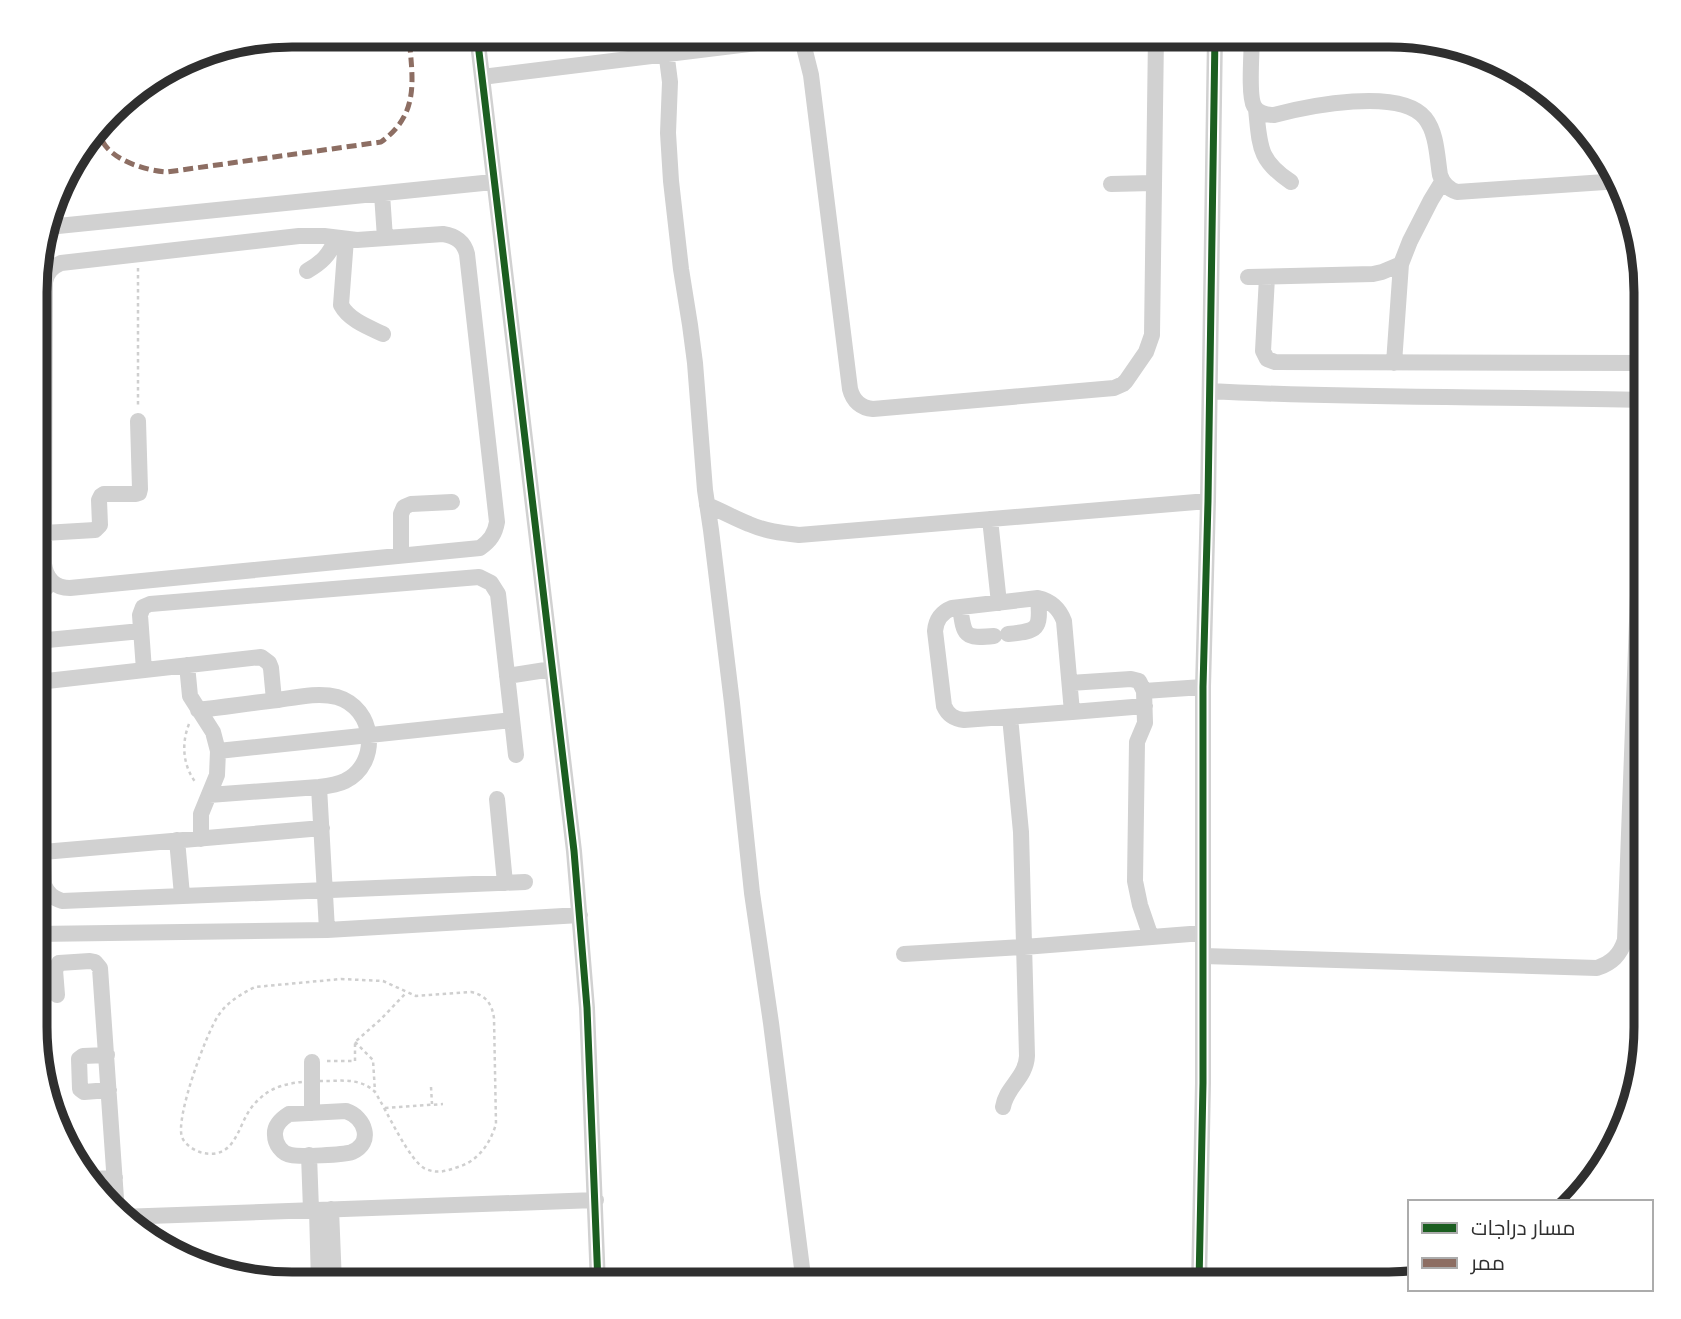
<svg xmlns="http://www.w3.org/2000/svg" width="1681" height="1319" font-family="'DM Sans',Cairo,sans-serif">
<rect width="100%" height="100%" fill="#fff"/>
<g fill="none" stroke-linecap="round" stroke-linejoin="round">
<path stroke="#cfcfcf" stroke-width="2.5" stroke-dasharray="3.5 3.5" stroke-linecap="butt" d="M138,268v137
M189,724c-8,20 -6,42 7,59
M341,979l42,2 33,15 55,-4c15,3 21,12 23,26l2,106c-6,20 -18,37 -38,43 -11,4 -21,7 -32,2 -16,-6 -40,-60 -51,-77 -12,-12 -28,-12 -45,-11 -20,0 -44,0 -62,11 -7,5 -14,11 -19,19 -12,19 -15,48 -46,42 -8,-2 -18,-8 -21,-16 -7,-19 24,-103 36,-121 9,-14 23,-22 37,-29z
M355,1042l18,18 2,32
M327,1061h28v-19l25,-22 26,-27
M431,1087l1,17
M385,1108l58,-4"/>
<path stroke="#d1d1d1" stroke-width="16" d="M477,35l97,816 13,157 11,276
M664,35l6,47 -2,51 3,48 10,88 9,56 5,38 10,127 6,40 21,173 20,190 19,130 33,261
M801,35l10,40 39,314c3,12 11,19 23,20l241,-21 9,-4 3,-3 20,-29 6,-17 4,-300
M1252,35c0,15 -4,60 2,71 4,7 12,9 20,9 34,-9 126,-28 151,3 12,15 12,39 15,57 3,9 8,14 17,17l163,-11
M482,77l341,-42
M1256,109c4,37 2,51 35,73
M1111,184l42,-1
M382,194l3,44
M48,227l445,-45
M443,234c13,2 21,8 24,20l30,268c-2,12 -7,19 -17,26l-410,40c-15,0 -24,-9 -26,-24l1,-282c2,-10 7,-15 16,-19l238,-27h25l33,4z
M346,239l-5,66c8,15 27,22 42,29
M307,271c14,-8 23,-16 29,-33
M1248,277l125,-3 9,-2 19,-8
M1267,277l-4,74 4,8 8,3 371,1
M1394,363l7,-99 9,-23 21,-41 11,-18
M1210,391c145,8 290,5 436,9
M707,505c15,6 27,13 42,19 16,7 32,9 50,11l409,-34
M990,519l9,84
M44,533l51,-3 5,-5 -1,-25 2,-4 3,-2h32l3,-1 1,-4 -2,-68
M401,555v-41l3,-7 7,-3 41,-2
M37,593l9,-5 5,-6
M1038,598c13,3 21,10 26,23l8,91 -108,8c-10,-1 -16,-5 -20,-14l-9,-75c1,-12 7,-19 17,-23z
M960,607c4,29 4,32 34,29
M36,628l8,257c4,9 9,13 18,16l463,-19
M1008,634c30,-3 33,-4 30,-36
M37,641l104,-10
M187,665l3,31 23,36 5,19 -1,24 -16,39v25
M144,670l-4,-55 3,-8 7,-3 329,-27 12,6 7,11 18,161
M507,676l45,-7
M38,682l223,-25 8,6 2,5 3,32
M1070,683l61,-4 8,2 5,10 1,32 -8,19 -2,139 5,24 11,32
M1144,691l59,-4
M198,710c27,-3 53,-7 80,-10 19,-3 41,-8 59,-3 38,11 44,66 8,84 -8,4 -17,5 -26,6l-110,8
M1072,712l73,-6
M218,751l294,-31
M319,787l8,143
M497,799l8,84
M177,840l5,55
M43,852l279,-24
M36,934l291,-4 253,-15
M904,954l120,-7 179,-14
M1203,956l394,12c15,-5 23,-13 28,-28l18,-478
M57,995l-2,-25 4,-7 31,-2 5,1 5,6 17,245
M107,1055l-24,1 -4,3 1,30 4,3 25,-2
M312,1062v51
M1003,1107c3,-20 23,-29 24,-51l-6,-224 -11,-115
M346,1111c19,6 28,32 6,41 -8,3 -53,5 -61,3 -9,-1 -16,-11 -16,-20 -1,-10 6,-16 14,-21z
M309,1155l2,55
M91,1179l24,-1
M331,1209l3,74
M317,1210l2,73
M120,1217l476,-17
M1199,1276l27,8
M1199,1284l4,-201v-396l5,-186 7,-466"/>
<path stroke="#8d6e63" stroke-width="5" stroke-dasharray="10 5" stroke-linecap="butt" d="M100,127c0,3 0,8 1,11 8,22 46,33 66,34l214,-30c40,-29 31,-64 28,-107"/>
<g stroke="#fff" stroke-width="11">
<path id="cycleway" d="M477,35l97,816 13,157 11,276
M1199,1284l4,-201v-396l5,-186 7,-466"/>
</g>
<use href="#cycleway" stroke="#1b5e20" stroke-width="7"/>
</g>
<path d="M0 0H1681V1319H0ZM292 47H1389A245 245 0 0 1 1634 292V1027A245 245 0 0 1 1389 1272H292A245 245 0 0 1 47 1027V292A245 245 0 0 1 292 47Z" fill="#fff" fill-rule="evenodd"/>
<path fill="none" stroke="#2f2f2f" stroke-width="9" d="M292 47H1389A245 245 0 0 1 1634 292V1027A245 245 0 0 1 1389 1272H292A245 245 0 0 1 47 1027V292A245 245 0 0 1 292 47Z"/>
<rect x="1408" y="1200" width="245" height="91" fill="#ffffff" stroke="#acacac" stroke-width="2"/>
<rect x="1422" y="1223" width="35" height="10" fill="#1b5e20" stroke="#acacac" stroke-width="2"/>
<text x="1471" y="1235" font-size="21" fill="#2f2f2f">مسار دراجات</text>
<rect x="1422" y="1258" width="35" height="10" fill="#8d6e63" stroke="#acacac" stroke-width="2"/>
<text x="1471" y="1270" font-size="21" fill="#2f2f2f">ممر</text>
</svg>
